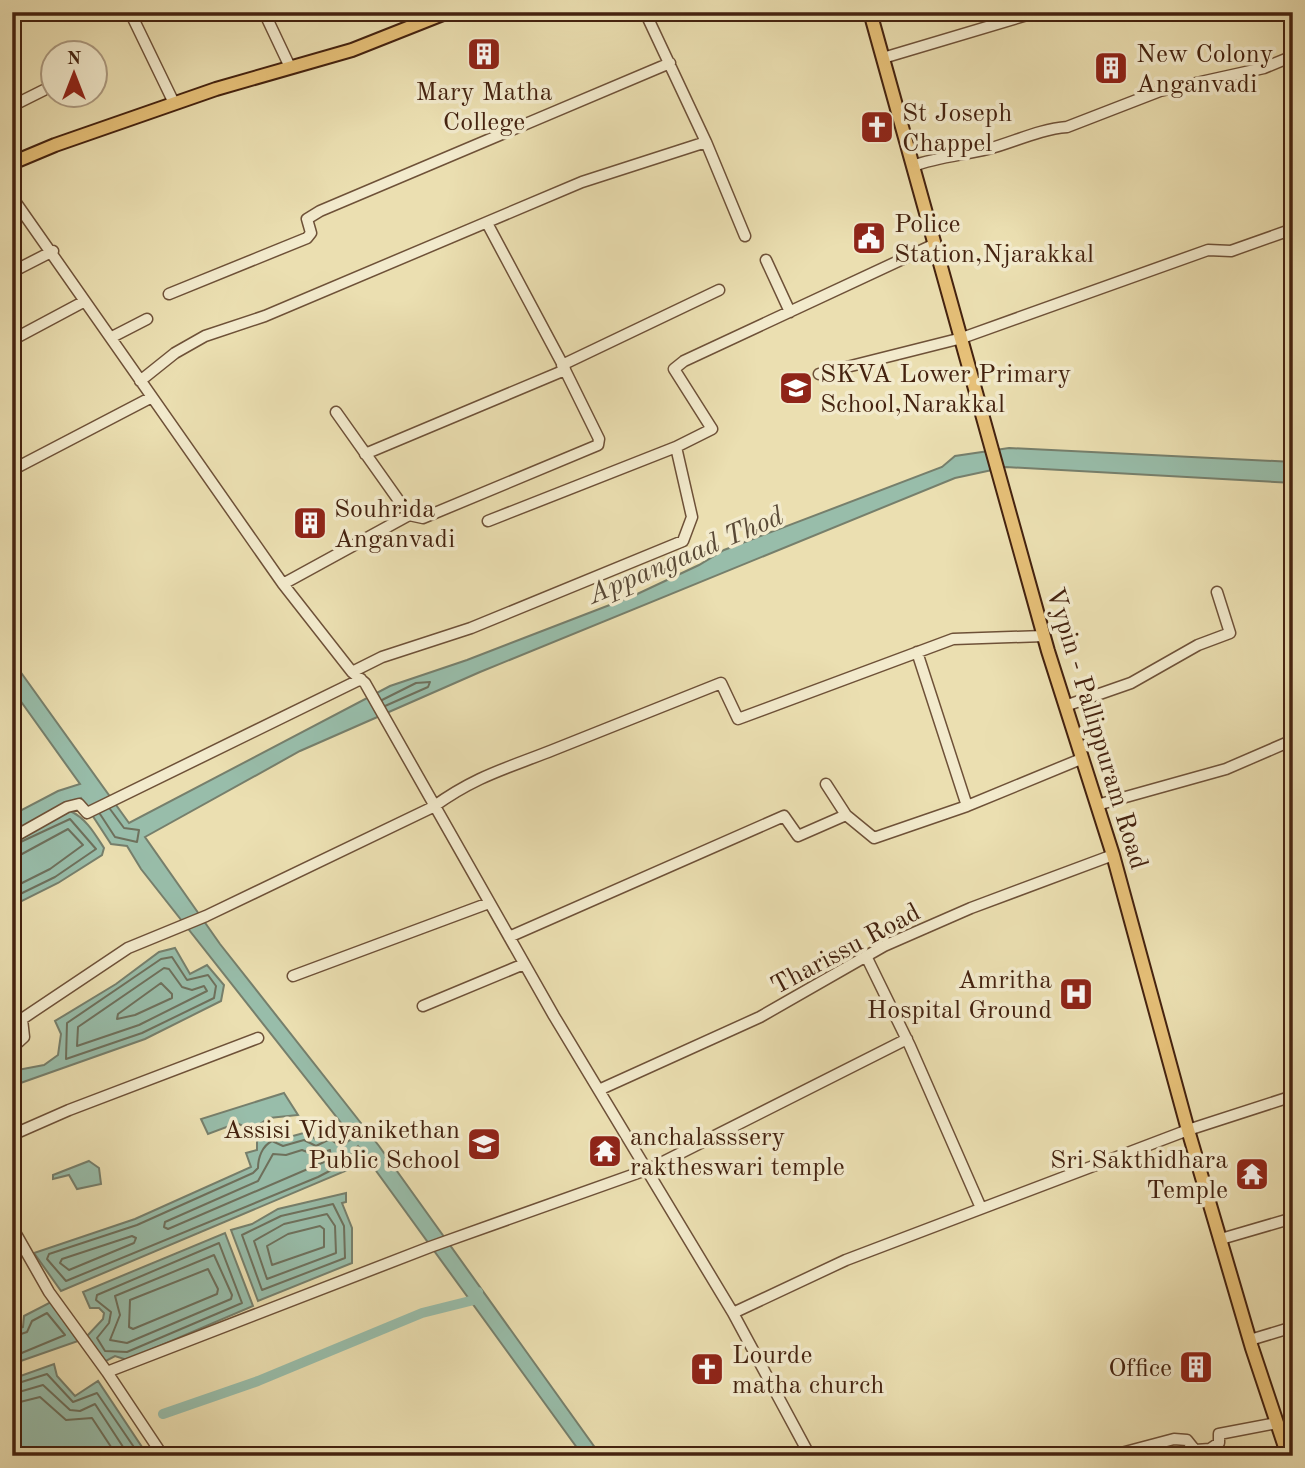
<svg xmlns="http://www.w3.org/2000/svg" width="1305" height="1468" font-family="'Old Standard TT',serif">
<rect width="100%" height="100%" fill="#ebdfb1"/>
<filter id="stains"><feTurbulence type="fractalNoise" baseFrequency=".00286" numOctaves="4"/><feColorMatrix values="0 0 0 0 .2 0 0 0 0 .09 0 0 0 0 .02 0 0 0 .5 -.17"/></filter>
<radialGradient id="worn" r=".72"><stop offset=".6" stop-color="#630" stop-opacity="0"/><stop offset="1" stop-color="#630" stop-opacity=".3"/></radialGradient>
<path fill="#98bdaa" stroke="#767f6c" stroke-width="2" d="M1009,448l284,14v21l-287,-16 -51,11 -475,194 -180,79 -155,86 75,107 159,202 222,310h-18l-225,-310 -11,12 3,11 -289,122 -27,-38 101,-34 116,-52 -5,-14 11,-3v-10l19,-8 6,7 25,-7 8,7 14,-9 18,12 6,-4 -212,-269 -14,-23 -16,-2 -30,-46 -69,37v-20l46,-24 22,-7 -68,-95v-29l117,163 261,-137 77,-26 166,-64 66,-31 25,-15 218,-83 13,-11z
M70,811c16,7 25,23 34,37l-2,7 -44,28 -46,23v-65z
M175,948l15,26 17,-9 17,20 -3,16 -76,38 -133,47v-15l32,-6 14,-10 3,-21 -6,-13 61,-37 43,-32z
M284,1093l14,22 -29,3 -18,12 -14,-7 -29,11 -7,-15z
M89,1161l10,7 2,16 -24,5 -8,-14 -16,4v-4z
M346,1193v9l-4,1 10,25v35l-94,38 -27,-71 21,-6 26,-15z
M225,1233l28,73 -126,54 -12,-4 -11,6 -18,-25 17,-18 1,-6 -5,-5h-9l-7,-16z
M51,1302l27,39 -66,23v-33l11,-4 1,-11z
M54,1364l3,12 18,20 23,-15 50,75h-136v-77z"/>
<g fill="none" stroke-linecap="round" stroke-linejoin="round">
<path stroke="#6e705c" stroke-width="2" d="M382,700l34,-17 14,-1 -2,5 -43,19
M100,814l15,23 22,5 2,-12 -15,-2 -14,-19
M12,846l58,-27 26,30 -41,28 -43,21
M12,855l10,-1 46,-25 15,16 -33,24 -38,19
M172,957l15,23 21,-5 8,11 -2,12 -72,35 -76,26 1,-36 94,-64z
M164,968l5,1 13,18 10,3 12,-4 3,5 -68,34 -62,21 1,-19z
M161,983l11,11v4l-37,17 -18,4 1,-5z
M330,1139l14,10 -3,16 -23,12 -252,104 -19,-22 2,-5 88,-29 116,-52 5,-5c0,-10 4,-22 14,-27l11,5 21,-6 12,6z
M302,1150l13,5 15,-5 1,9 -163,70 -4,-2 1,-5 93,-41 15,-27 13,1z
M333,1204l11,22 1,32 -83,32 -20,-55 39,-19z
M327,1214l8,12 1,27 -69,26 -13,-38 30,-17z
M320,1226l4,3v18l-52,18 -5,-19 21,-12z
M132,1236l4,2 -2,5 -65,27 -9,-7 2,-4z
M219,1243l23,60 -115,49 -22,-1 -8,-13 12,-15 2,-11 -15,-12 1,-5z
M214,1255l18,40 -1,4 -104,44 -17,-3 10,-25 -5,-19z
M208,1269l10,20 -1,5 -84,35 -4,-2 1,-27z
M12,1337l15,-5 5,-11 15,-8 18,22 -53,22
M12,1385l35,-11 26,28 24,-9 43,63
M12,1394l31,-9 27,25 10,1 15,-7 34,52
M12,1404l28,-7 26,23 26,-2 25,38"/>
<path stroke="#98bdaa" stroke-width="10" d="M163,1414l95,-33 164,-68 52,-13 4,-8"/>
<g stroke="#6e5138" stroke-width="13">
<path id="minor" d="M130,12l44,91
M264,12l26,55
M883,58l154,-46
M12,106l32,-16
M706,142l39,94
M913,166c24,-9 50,-11 75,-17 26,-7 52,-20 79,-22l93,-36 104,-23 29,-12
M12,197l271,387 69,88 13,11 189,333 179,297 77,143
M487,223l78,146
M766,260l24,52
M12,272l41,-21
M169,294l138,-56 4,-5 -4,-14 13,-8 350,-148
M112,337l35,-18
M12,340l73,-39
M562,365l157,-75
M819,374l143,-36 246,-88 23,1 62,-22
M140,381l35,-28 30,-17 60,-20 317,-134 124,-40 -61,-130
M365,454l200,-84 34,69 -1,6 -175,73 -14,-3
M12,470l140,-73
M488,521l188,-74
M283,584l126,-69 -73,-103
M917,652l50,154
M352,672l30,-15 89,-29 212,-87 9,-24 -16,-70 36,-18 -38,-60 10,-8 251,-117
M1065,706l66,-23 67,-38 32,-12 -13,-41
M826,784l20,31
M1097,805l129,-36 67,-29
M12,838l55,-31 12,-3 8,9 274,-134
M509,937l275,-121 14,20 48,-21 28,23 93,-32 114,-47
M866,956l44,90 71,162
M293,976l196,-73
M423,1006l101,-42
M12,1048l12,-11 -2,-18 106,-71 78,-32 227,-109c43,-31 72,-38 120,-57 56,-22 112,-45 168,-67l17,36 215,-80 91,-3
M601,1089l159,-72 124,-71 87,-38 142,-53
M12,1135l57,-25 189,-72
M12,1227l37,65 58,80
M1221,1239l72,-21
M733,1313l113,-53 342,-130 105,-34
M1250,1340l43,-13
M163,1456l-56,-84 323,-125 219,-78 258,-130
M796,1456l11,-5
M1110,1456l64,-17 13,1 8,10 15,-1 9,-6v-9l58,-11"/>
</g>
<g stroke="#44220f" stroke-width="16">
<path id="major" d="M870,12l178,639 65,204 75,275 64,218 36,108
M12,163l43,-18 161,-56 136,-39 96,-38"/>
</g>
<use href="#minor" stroke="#f2eacc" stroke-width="10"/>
<use href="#major" stroke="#e6c078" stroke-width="12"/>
</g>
<defs>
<g id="building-square" transform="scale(1.75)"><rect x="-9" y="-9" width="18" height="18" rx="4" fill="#8f2418" stroke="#f2eacc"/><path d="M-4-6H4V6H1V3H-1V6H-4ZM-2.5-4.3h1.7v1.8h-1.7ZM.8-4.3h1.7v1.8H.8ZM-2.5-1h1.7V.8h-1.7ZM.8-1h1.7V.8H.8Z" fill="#fff"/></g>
<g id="church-square" transform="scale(1.75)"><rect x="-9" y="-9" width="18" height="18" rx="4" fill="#8f2418" stroke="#f2eacc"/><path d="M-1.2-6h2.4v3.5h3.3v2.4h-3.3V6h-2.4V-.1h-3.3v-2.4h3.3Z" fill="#fff"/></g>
<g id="civic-square" transform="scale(1.75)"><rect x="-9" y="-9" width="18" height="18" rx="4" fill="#8f2418" stroke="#f2eacc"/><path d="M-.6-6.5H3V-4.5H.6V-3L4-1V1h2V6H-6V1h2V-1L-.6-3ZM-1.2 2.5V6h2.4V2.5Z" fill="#fff"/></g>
<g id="school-square" transform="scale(1.75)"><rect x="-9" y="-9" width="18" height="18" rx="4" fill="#8f2418" stroke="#f2eacc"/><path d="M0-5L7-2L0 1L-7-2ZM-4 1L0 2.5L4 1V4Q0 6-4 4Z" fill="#fff"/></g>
<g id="hospital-square" transform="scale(1.75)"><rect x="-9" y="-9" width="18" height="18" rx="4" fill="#8f2418" stroke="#f2eacc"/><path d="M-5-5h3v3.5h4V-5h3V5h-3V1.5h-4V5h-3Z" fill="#fff"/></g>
<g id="temple-square" transform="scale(1.75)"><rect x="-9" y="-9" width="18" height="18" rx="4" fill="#8f2418" stroke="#f2eacc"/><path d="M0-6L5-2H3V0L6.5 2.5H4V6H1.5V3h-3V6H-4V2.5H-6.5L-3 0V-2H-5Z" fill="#fff"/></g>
</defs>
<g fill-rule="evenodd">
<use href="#building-square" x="484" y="54"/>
<use href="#building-square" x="1111" y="68"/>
<use href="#church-square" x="877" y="127"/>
<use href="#civic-square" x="869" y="238"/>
<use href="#school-square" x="796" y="388"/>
<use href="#building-square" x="310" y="523"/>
<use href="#hospital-square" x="1076" y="994"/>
<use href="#school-square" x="484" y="1144"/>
<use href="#temple-square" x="605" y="1151"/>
<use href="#temple-square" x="1252" y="1174"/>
<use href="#building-square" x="1196" y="1367"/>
<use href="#church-square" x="707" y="1369"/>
</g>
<g text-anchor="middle" stroke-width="7" stroke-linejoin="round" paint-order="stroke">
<g font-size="26" fill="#44220f" stroke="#f2eacc" text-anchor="start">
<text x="1136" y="62">New Colony<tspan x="1136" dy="30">Anganvadi</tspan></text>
<text x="484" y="100" text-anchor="middle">Mary Matha<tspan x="484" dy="30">College</tspan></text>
<text x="902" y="121">St Joseph<tspan x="902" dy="30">Chappel</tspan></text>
<text x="894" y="232">Police<tspan x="894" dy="30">Station,Njarakkal</tspan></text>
<text x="820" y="382">SKVA Lower Primary<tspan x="820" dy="30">School,Narakkal</tspan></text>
<text x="334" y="517">Souhrida<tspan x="334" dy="30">Anganvadi</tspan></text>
<text x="1052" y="988" text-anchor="end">Amritha<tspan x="1052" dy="30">Hospital Ground</tspan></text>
<text x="460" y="1138" text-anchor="end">Assisi Vidyanikethan<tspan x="460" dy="30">Public School</tspan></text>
<text x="630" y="1145">anchalasssery<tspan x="630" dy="30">raktheswari temple</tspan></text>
<text x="1228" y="1168" text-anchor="end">Sri Sakthidhara<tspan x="1228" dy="30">Temple</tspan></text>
<text x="732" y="1363">Lourde<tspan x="732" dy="30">matha church</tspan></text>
<text x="1172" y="1376" text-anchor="end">Office</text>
</g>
<g font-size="26" fill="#44220f" stroke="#f2eacc">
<text transform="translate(1098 728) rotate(73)" y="9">Vypin - Pallippuram Road</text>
<text transform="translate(845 948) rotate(-28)" y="9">Tharissu Road</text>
</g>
<g font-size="28" font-style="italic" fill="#594936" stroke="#f2eacc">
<text transform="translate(685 554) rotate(-23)" y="10">Appangaad Thod</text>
</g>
</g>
<rect width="1305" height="1468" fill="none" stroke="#ebdfb1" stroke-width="42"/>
<rect x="14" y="14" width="1277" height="1440" fill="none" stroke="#44220f" stroke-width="3.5"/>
<rect x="21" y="21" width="1263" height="1426" fill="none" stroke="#44220f" stroke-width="2"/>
<g transform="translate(74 74)"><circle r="33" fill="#f2eacc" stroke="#ac9a80" stroke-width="2"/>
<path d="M0-5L12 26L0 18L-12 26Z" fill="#8f2418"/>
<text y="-10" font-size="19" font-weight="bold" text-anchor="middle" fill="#44220f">N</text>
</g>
<rect width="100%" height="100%" filter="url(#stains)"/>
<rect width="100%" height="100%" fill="url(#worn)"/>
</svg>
